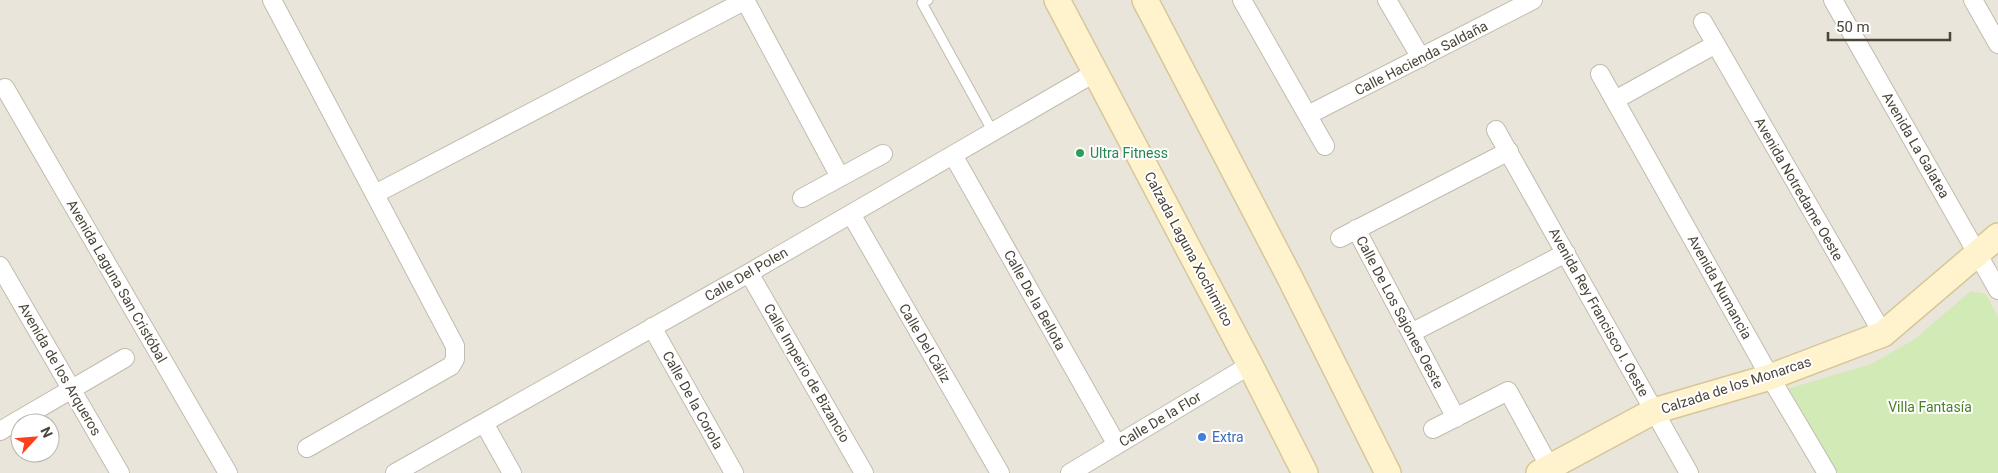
<svg xmlns="http://www.w3.org/2000/svg" width="1998" height="473" font-family="Roboto,sans-serif">
<rect width="100%" height="100%" fill="#f6f3ec"/>
<path fill="#eae5da" fill-rule="evenodd" d="M0,0h1998v473h-1998zM20,423h30v30h-30z"/>
<path fill="#d2eab5" d="M1971,291l15,3 12,23v156h-160l-51,-84 84,-25 44,-25z"/>
<g fill="none" stroke-linecap="round" stroke-linejoin="round">
<g stroke="#c2bbae" stroke-width="11">
<path id="lane" d="M928,0l-6,3 71,129"/>
</g>
<g stroke="#c2bbae" stroke-width="20">
<path id="street" d="M272,0l183,346v13l-4,7 -144,82
M745,0l95,177
M1242,0l83,146
M1387,0l34,58
M1833,0l165,290
M1973,0l25,44
M1703,22l180,312
M1600,74l170,303 57,96
M5,88l223,385
M1615,100l101,-56
M1308,115l225,-115
M1496,130l193,343
M953,155l164,290
M375,194l371,-194
M802,198l81,-44
M851,214l149,259
M1356,229l100,189
M1340,238l169,-87
M0,266l120,207
M749,273l115,200
M652,327l82,146
M1411,333l155,-80
M484,423l28,50
M1433,429l75,-38 45,82
M0,431l125,-73
M395,473l354,-200 347,-201
M1070,473l180,-108"/>
</g>
<g stroke="#d6c79b" stroke-width="28">
<path id="secondary" d="M1057,0l193,365 55,108
M1145,0l143,274 100,199
M1539,473l115,-62 116,-34 113,-43 115,-98"/>
</g>
<use href="#lane" stroke="#fff" stroke-width="9"/>
<use href="#street" stroke="#fff" stroke-width="18"/>
<use href="#secondary" stroke="#fff3cd" stroke-width="25"/>
</g>
<circle fill="#2e9e5b" stroke="#fff" stroke-width="2" cx="1080" cy="153" r="5"/>
<circle fill="#3f7fe0" stroke="#fff" stroke-width="2" cx="1202" cy="437" r="5"/>
<g text-anchor="middle" stroke-width="4" stroke-linejoin="round" paint-order="stroke">
<g font-size="14" fill="#4b4439" stroke="#fff">
<text transform="translate(1421 58) rotate(-27)" y="5">Calle Hacienda Saldaña</text>
<text transform="translate(1916 145) rotate(60)" y="5">Avenida La Galatea</text>
<text transform="translate(1799 189) rotate(60)" y="5">Avenida Notredame Oeste</text>
<text transform="translate(1189 249) rotate(62)" y="5">Calzada Laguna Xochimilco</text>
<text transform="translate(746 274) rotate(-30)" y="5">Calle Del Polen</text>
<text transform="translate(117 281) rotate(60)" y="5">Avenida Laguna San Cristóbal</text>
<text transform="translate(1720 287) rotate(61)" y="5">Avenida Numancia</text>
<text transform="translate(1035 300) rotate(61)" y="5">Calle De la Bellota</text>
<text transform="translate(1400 312) rotate(62)" y="5">Calle De Los Sajones Oeste</text>
<text transform="translate(1599 312) rotate(61)" y="5">Avenida Rey Francisco I. Oeste</text>
<text transform="translate(925 343) rotate(60)" y="5">Calle Del Cáliz</text>
<text transform="translate(60 369) rotate(60)" y="5">Avenida de los Arqueros</text>
<text transform="translate(807 373) rotate(60)" y="5">Calle Imperio de Bizancio</text>
<text transform="translate(1736 385) rotate(-18)" y="5">Calzada de los Monarcas</text>
<text transform="translate(693 400) rotate(61)" y="5">Calle De la Corola</text>
<text transform="translate(1160 419) rotate(-31)" y="5">Calle De la Flor</text>
</g>
<g font-size="14" fill="#27864d" stroke="#fff" text-anchor="start">
<text x="1090" y="158">Ultra Fitness</text>
</g>
<g font-size="14" fill="#4a7f2a" stroke="#fff">
<text x="1930" y="412">Villa Fantasía</text>
</g>
<g font-size="14" fill="#366cbe" stroke="#fff" text-anchor="start">
<text x="1212" y="442">Extra</text>
</g>
</g>
<g transform="translate(35 438) rotate(64)"><circle r="24" fill="#ffffff" stroke="#b7b4b0"/>
<path d="M0-4L9 19L0 12L-9 19Z" fill="#fc3f1d"/>
<text y="-8" font-size="14" font-weight="bold" text-anchor="middle" fill="#4b4439">N</text>
</g>
<path d="M1828 32v8h122v-8" fill="none" stroke="#4b4439" stroke-width="2.5"/>
<text x="1836" y="32" font-size="15" fill="#4b4439" stroke="#ffffff" stroke-width="4" paint-order="stroke">50 m</text>
</svg>
